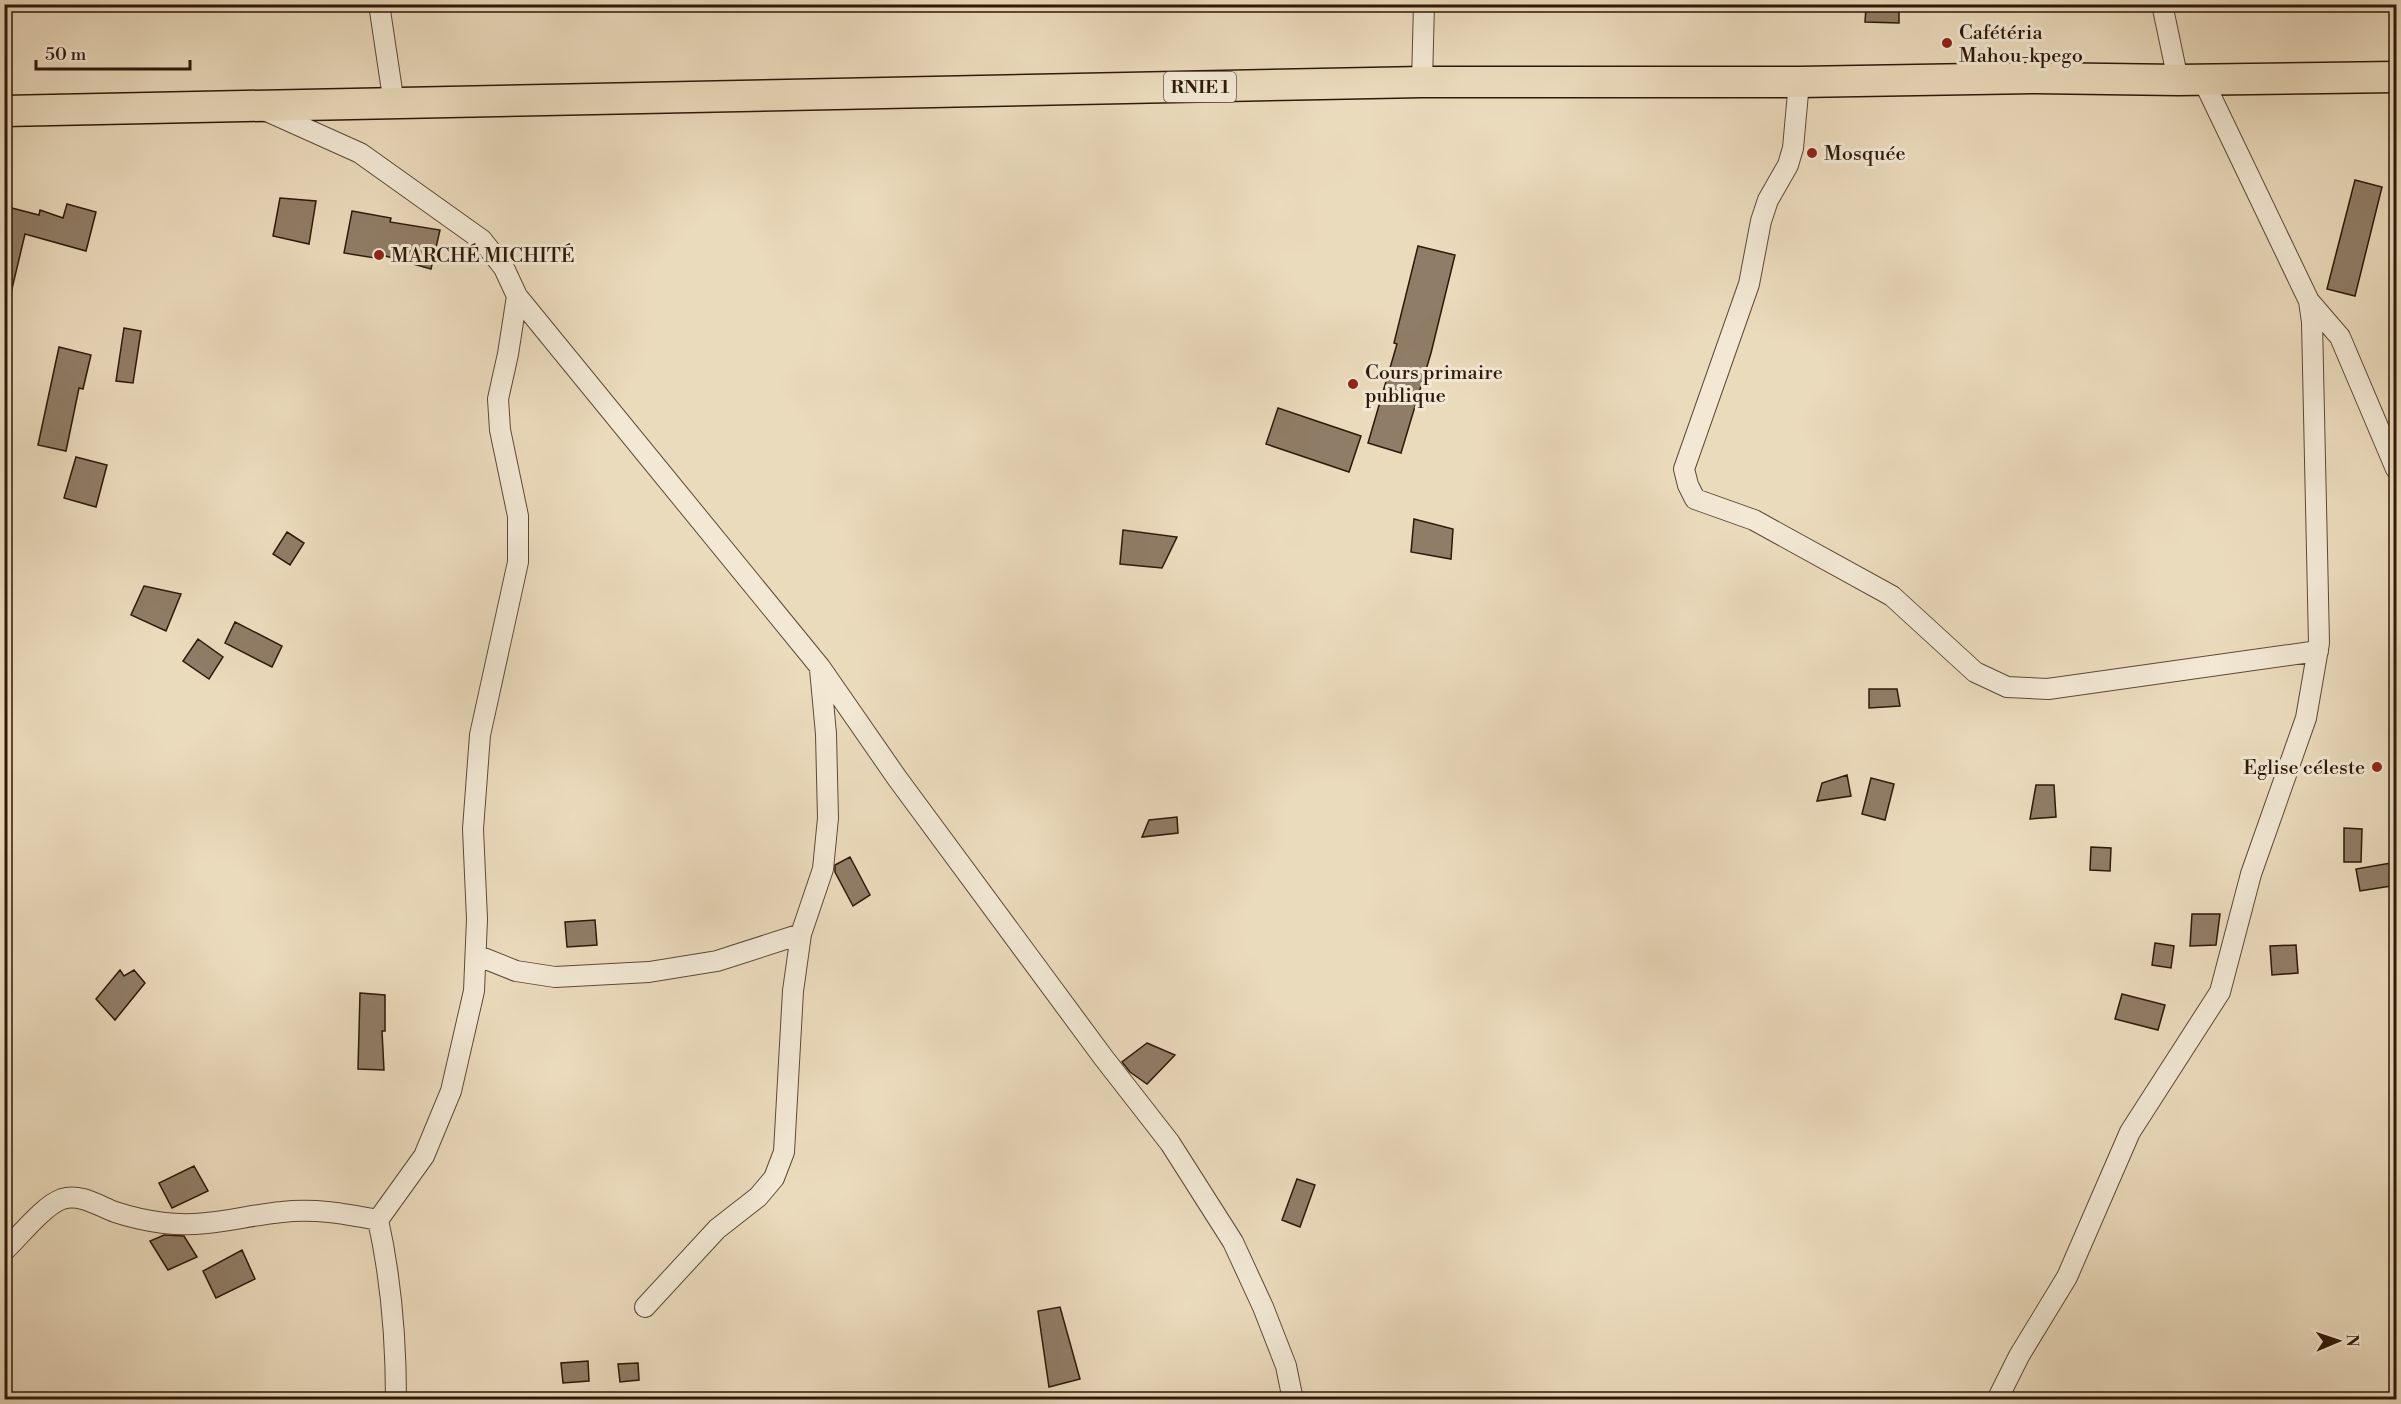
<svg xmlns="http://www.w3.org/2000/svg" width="2401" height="1404" font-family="'Libre Bodoni',serif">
<rect width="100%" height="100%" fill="#ebdbbd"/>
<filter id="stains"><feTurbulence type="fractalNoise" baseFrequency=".00333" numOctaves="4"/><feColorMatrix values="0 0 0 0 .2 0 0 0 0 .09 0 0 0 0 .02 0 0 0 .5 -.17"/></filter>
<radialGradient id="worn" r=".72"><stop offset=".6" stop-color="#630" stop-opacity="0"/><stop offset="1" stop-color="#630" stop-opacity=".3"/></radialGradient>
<path fill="#907d67" stroke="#2e1809" stroke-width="1.5" d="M1866,7h33v16l-34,-1z
M2355,180l27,7 -27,109 -28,-7z
M280,198l36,3 -7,43 -36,-8z
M67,204l29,8 -10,39 -61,-17 -14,59 -7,-1v-86l35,9 1,-5 23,8z
M352,211l39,7 -1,4 50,8 -9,39 -49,-14 -1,4 -37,-6z
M1418,246l37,9 -24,98 -30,100 -33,-10 29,-99 -3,-1z
M124,328l17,3 -8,52 -17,-2z
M59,347l32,8 -8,34 -4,-1 -13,63 -28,-6z
M1278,408l83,28 -12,36 -83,-28z
M76,457l31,8 -11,42 -32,-9z
M1414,519l39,10 -2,30 -40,-7z
M1123,530l54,7 -15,31 -42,-4z
M287,532l17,11 -14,22 -17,-11z
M144,586l37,8 -15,37 -35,-16z
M235,622l47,24 -10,21 -47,-24z
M198,639l25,18 -14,22 -26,-18z
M1869,689h28l3,17 -31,2z
M1847,775l4,21 -34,5 5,-18z
M1871,778l23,6 -9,36 -23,-6z
M2036,785h18l2,32 -26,2z
M1177,817l1,16 -36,4 7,-17z
M2344,828l18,1 -1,33h-17z
M2091,847l20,1 -1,23 -20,-1z
M850,857l20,38 -17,11 -18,-34v-7z
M2397,862v23l-37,6 -4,-22z
M2192,914h28l-4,31 -26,1z
M595,920l2,25 -30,2 -2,-25z
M2155,943l19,3 -3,22 -19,-3z
M2296,945l2,28 -26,2 -2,-29z
M120,970l4,6 10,-6 11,13 -30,37 -19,-21z
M360,993l25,2v36h-3l2,39 -26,-1z
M2122,994l43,11 -7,25 -43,-11z
M1147,1043l28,12 -28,29 -17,-12 -8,-10z
M194,1166l14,25 -36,17 -13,-25z
M1297,1179l18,6 -15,42 -18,-7z
M164,1235l20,1 13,21 -29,13 -18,-29z
M242,1250l13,29 -39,19 -13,-27z
M1060,1307l20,72 -31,8 -11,-76z
M588,1361l1,20 -26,2 -2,-20z
M638,1363l1,17 -19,2 -2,-18z"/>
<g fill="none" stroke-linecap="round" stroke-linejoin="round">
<g stroke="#5d4936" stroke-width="22">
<path id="minor" d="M379,4l15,100
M2162,4l16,76
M1422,82l2,-78
M1799,82l-6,66 -5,17 -20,35 -7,21 -12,63 -65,185 4,16 7,14 59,21 138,76 83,76 32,15 41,2 270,-38
M262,109l98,44 122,87 22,28 13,28 -9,58 -10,45 2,31 18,86v46l-38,173 -7,94 4,90 -3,72 -23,100 -27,65 -46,64c13,58 18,120 18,180
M517,296l303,371 77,111 206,279 67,86 63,99 30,65 23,59 7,34
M2309,301l31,36 56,132
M476,955l40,16 39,6 94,-5 68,-11 84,-27
M4,1251c16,-15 39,-45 58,-52 18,-6 37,7 53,13 15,5 33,9 49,11 44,5 76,-7 118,-11 33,-4 64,2 96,8
M645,1307l72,-78 41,-32 16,-19 10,-26 9,-161 8,-57 22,-65 5,-51 -2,-84 -6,-65
M1997,1400l22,-44 48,-79 63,-145 90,-140 31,-118 55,-156 13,-75 -7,-321 -3,-21 -106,-221"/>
</g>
<g stroke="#2e1809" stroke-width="33">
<path id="highway" d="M4,111l1418,-29h377l236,-4 143,2 218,-3"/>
</g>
<use href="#minor" stroke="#f2e8d4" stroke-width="20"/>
<use href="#highway" stroke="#ebdbbd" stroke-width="30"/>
</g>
<g fill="#8f2418" stroke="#f2e8d4" stroke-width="2">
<circle cx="1947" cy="43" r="6"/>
<circle cx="1812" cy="153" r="6"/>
<circle cx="379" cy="255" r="6"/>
<circle cx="1353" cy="384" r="6"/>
<circle cx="2377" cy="767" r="6"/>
</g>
<g text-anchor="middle" stroke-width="6" stroke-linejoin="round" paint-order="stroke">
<rect fill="#f2e8d4" stroke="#695646" stroke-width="1.5" x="1164" y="72" width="72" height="30" rx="4.5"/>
<g font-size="18" font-weight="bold" fill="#2e1809">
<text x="1200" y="93">RNIE 1</text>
</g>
<g font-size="20" fill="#2e1809" stroke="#f2e8d4" text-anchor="start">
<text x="1959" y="39">Cafétéria<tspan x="1959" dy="23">Mahou-kpego</tspan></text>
<text x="1824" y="160">Mosquée</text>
<text x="391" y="262">MARCHÉ MICHITÉ</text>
<text x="1365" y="379">Cours primaire<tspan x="1365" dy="23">publique</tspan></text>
<text x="2365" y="774" text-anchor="end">Eglise céleste</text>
</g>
</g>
<rect width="2401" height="1404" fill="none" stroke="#ebdbbd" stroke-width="24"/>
<rect x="6" y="6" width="2389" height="1392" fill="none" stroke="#2e1809" stroke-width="3"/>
<rect x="12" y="12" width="2377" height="1380" fill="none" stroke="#2e1809" stroke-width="1.5"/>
<g transform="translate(2338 1341) rotate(88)" stroke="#f2e8d4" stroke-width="4.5" paint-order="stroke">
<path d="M0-4.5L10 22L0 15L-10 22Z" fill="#2e1809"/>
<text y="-9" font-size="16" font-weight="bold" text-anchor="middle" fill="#2e1809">N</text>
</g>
<path d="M36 60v9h154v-9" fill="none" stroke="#2e1809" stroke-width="3"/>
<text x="45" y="60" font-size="18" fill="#2e1809" stroke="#f2e8d4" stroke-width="4.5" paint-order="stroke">50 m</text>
<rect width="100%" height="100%" filter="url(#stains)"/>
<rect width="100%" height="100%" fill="url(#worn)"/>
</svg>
